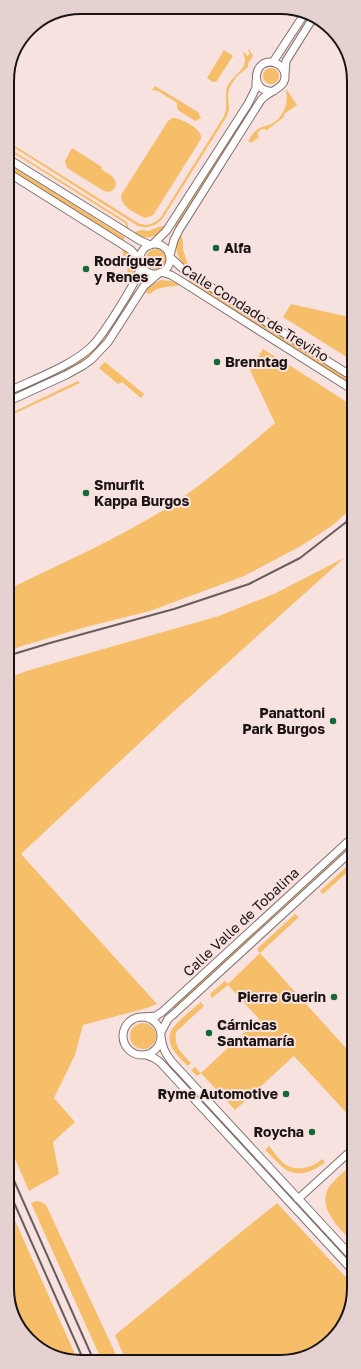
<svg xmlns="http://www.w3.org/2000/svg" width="361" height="1369" font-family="'Golos Text',sans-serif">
<rect width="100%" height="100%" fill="#f7e2e0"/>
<path fill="#f6be69" d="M249,49l4,7 -5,8v3l-12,10 -6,10 -2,7 1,15 -2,7 -64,102c-7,8 -15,11 -25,8l-131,-83v-2l131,82c10,4 16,1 23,-6l63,-101c5,-10 -1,-21 4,-31 6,-11 23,-18 15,-32l1,-1 3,4 3,-2 -2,-4z
M224,50l9,6 -17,26h-3l-6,-4z
M263 76a8 8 0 1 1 16 0a8 8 0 1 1-16 0Z
M155,86l43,26 3,6 -6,3 -17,-11 -1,-4v-3l-19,-12 -6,-1z
M287,90l10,15 -13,9v3l-17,13 -5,-1 -5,4 2,4 -8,6 -3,-2c3,-4 6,-10 10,-12 4,-3 9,-3 13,-5 12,-6 18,-20 15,-33z
M249,108l2,1 -74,118 -2,-1z
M173,118c6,0 23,8 26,14 2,3 2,4 2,7l-47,75 -3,2 -6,2c-10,-5 -24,-11 -24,-23l47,-74z
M7,147l120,75 2,8 -2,-1 -2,-6 -118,-74z
M72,148l30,19 -1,2 11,7 4,6 -1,6 -5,4 -6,-1 -37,-23 -2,-7z
M7,163l118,74 -2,4 -116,-73z
M167,225c-10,13 -20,16 -35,8l9,-3 8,1 9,-4z
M181,234l2,8v8l7,20c-13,-10 -18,-22 -9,-36z
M146 259a10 10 0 1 1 20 0a10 10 0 1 1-20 0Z
M122,249c13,8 15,21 8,34l-3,-7 1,-11 -4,-6z
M190,278l163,103v5l-165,-105z
M161,280l10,1 9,4c-11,3 -21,0 -30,9l-5,-2 6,-7z
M135,290l1,1c-12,19 -22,40 -38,56 -21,24 -62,38 -91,51v-2c27,-12 65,-25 86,-46 18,-16 29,-40 42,-60z
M291,304l62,14v43l-70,-44z
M263,349l16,10 -3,4 5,4 5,-4 67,43 1,100 -21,19 -32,21 -57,30 -94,35 -64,16 -64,19 -15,6v-62c53,-26 110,-51 160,-82 38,-25 73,-55 108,-85l-25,-53z
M105,362l39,32 -3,4 -19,-16 -4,2 -19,-16z
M78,381l2,2 -73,34v-2z
M344,558l-181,163 -142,133 136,150 -10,4 -64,17 -8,30 -21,43 21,24 -22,20 6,32 -30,17 -21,-48 -1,-465 23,-8 189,-54 57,-23z
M354,842v2l-180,165 -1,-2z
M354,860v6l-31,28 -3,-3z
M295,914l4,3 -39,36 94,104v64l-60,-65 -59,54 -34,-37 -4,3 -6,-6 4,-3 6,6 58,-54 -31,-34 -16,13 -2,-4 15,-13 3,3 32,-31 -3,-4z
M201,1002l3,4 -28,26c-2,16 5,20 15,31l-3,3c-5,-5 -10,-9 -13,-14 -5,-5 -7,-14 -4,-21 5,-9 22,-22 30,-29z
M130 1036a13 13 0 1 1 26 0a13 13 0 1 1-26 0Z
M171,1066l109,119 -1,1 -109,-118z
M269,1146c4,5 12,16 17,19 12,7 28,2 36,-6l3,3c-10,9 -26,16 -40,7 -7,-5 -13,-13 -20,-19z
M354,1163v80c-13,-13 -38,-35 -25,-56 7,-9 17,-17 25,-24z
M36,1201l5,1 5,3 73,156h-17l-71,-158z
M277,1203l77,83v7l-18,44 -46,24h-164l-11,-26z
M8,1205l70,156h-12l-38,-21 -20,-42z"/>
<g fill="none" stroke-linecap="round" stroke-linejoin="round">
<g stroke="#83716f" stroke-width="9">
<path id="minor" d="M273,62l32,-49
M285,74l1,-13 27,-43
M7,158l132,82 11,5
M7,172l124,78 9,10
M140 259a15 15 0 1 1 30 0a15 15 0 1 1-30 0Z
M153,244l14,-14 81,-126 8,-16v-7
M170,255l4,-15 5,-10 82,-130c8,-10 29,-12 23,-29 -2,-4 -5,-7 -9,-8 -22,-7 -27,31 -1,28
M170,257l14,13 169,107
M161,272l10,3 13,8 169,107
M7,392c25,-12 67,-27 86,-47 10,-11 18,-24 26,-37 9,-14 17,-27 23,-43
M7,402l59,-27 18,-10 8,-6 16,-17 36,-56 15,-13
M123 1036a19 19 0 1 1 38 0a19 19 0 1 1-38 0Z
M143,1017l13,-1 6,-4 192,-176
M161,1032l7,-13 7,-6 179,-164
M161,1036c1,11 4,17 11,26l182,197
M146,1055l8,3 6,4 194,210
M298,1199l56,-51"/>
</g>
<use href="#minor" stroke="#fff" stroke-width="7"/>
<path stroke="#695d5c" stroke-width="2" d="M7,656l43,-13 124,-34 75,-25 51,-26 54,-42
M8,1167l86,194
M8,1189l76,172"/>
</g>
<g fill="#136738" stroke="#f7e2e0" stroke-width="1.5">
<circle cx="216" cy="248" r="4"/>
<circle cx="86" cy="269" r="4"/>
<circle cx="217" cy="362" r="4"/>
<circle cx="86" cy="493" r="4"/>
<circle cx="333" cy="721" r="4"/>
<circle cx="334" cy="997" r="4"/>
<circle cx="209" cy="1033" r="4"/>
<circle cx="286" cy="1094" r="4"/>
<circle cx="312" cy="1132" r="4"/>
</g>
<g text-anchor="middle" stroke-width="4" stroke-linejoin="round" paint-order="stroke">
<g font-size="14" font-weight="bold" fill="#1b1414" stroke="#f7e2e0" text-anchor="start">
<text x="224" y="253">Alfa</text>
<text x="94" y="266">Rodríguez<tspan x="94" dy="16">y Renes</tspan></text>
<text x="225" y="367">Brenntag</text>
<text x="94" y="490">Smurfit<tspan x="94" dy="16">Kappa Burgos</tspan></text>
<text x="325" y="718" text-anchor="end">Panattoni<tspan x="325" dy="16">Park Burgos</tspan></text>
<text x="326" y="1002" text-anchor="end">Pierre Guerin</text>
<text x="217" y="1030">Cárnicas<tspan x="217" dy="16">Santamaría</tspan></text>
<text x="278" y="1099" text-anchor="end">Ryme Automotive</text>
<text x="304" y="1137" text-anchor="end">Roycha</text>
</g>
<g font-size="14" fill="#1b1414" stroke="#f7e2e0">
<text transform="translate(255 313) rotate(32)" y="5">Calle Condado de Treviño</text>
<text transform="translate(241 922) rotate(-43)" y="5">Calle Valle de Tobalina</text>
</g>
</g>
<path d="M0 0H361V1369H0ZM81 14H280A67 67 0 0 1 347 81V1288A67 67 0 0 1 280 1355H81A67 67 0 0 1 14 1288V81A67 67 0 0 1 81 14Z" fill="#e5d2d0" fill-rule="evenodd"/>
<path fill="none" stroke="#1b1414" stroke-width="2" d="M81 14H280A67 67 0 0 1 347 81V1288A67 67 0 0 1 280 1355H81A67 67 0 0 1 14 1288V81A67 67 0 0 1 81 14Z"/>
</svg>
